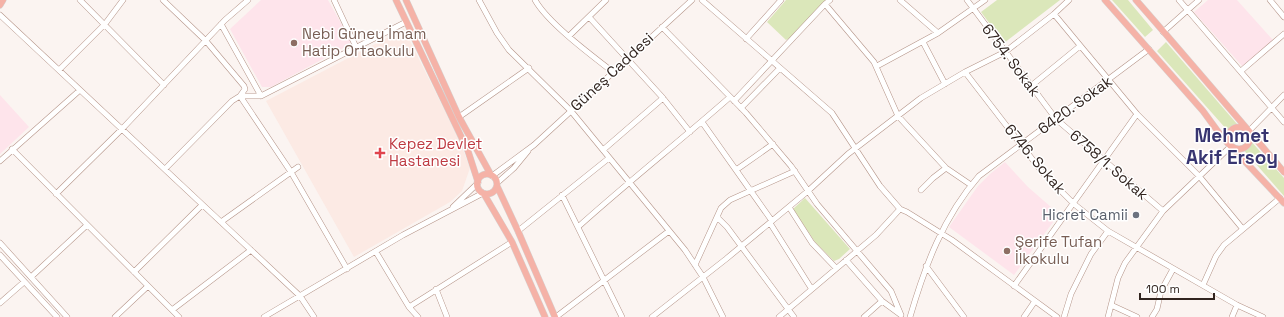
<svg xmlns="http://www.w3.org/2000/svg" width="1284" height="317" font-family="'Space Grotesk',sans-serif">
<rect width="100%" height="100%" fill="#fbf4f1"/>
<path fill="#fceae4" d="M404,29l55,110 11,29 -8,23 -12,11 -96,55 -88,-156z"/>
<path fill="#fee4eb" d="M261,0h67l23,41 -2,4 -78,42h-9l-32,-58z
M1208,0h29l36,40 -30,27 -49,-55z
M0,95l29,32 -29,27z
M1005,162l23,25 31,27 -45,61 -65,-48 29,-41 12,-12z"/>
<path fill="#dbe7ba" d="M786,0h42l-38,38 -4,2 -19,-18z
M997,0h63l-56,43 -23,-31z
M1112,0h16l25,30 -8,7z
M1166,42l71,82 -9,7 -71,-80z
M1249,139l35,39v18l-43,-49z
M805,198l45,51 -11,10 -5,2 -19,-19 -22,-33z"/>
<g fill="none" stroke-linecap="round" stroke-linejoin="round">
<g stroke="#b49387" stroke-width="6">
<path id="minor" d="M80,0l84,85
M163,0l43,41 38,45 1,3 -5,7 51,76 56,97
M334,0l22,47
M479,0l18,33 12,17 62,61 114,139 18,27 20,40
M535,0c13,23 56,55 78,72
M702,0l130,113 48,73 20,23 7,3 45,28 105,77
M900,0l38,33
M967,0l89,119 107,92
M1179,0l105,122
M1270,0l14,17
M825,4l5,-4
M1054,14l83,100 62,62 43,52
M0,15l300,281 14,21
M589,17l74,81 27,34
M221,24l40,72
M662,27l84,86 45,53 26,38 74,87 10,24
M1163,32l36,-32
M569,36l37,-36
M746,39l35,-39
M923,42l22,42
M877,66l61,-33 47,-33
M59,70l46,-46 18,-24
M1241,71l43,-37
M965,72l78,101 31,31 34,27 129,74 26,12
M1031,86l49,-40
M734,101l91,-97 49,58 24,54 48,52 25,17
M741,108l39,-40
M459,117l70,-49
M702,122l70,99
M1248,132l36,-37
M12,149l167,168
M603,150l60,-52
M0,161l80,-71
M165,169l67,-68 8,-5h21l145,-74
M736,170l37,-26
M492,176l42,-31 158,-145
M497,183l17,-15 14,-17
M921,190l12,-12 13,-10
M56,194l66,-65 103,-109 23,-20
M562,195l60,122
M453,207l25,-24
M789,207l23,36 24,25
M717,217l10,10 67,90
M221,222l77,-55
M770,223l41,65
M578,227c50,-45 102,-86 152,-130
M518,231l91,-73
M0,243l67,74
M376,252l33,55 9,10
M0,255l57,62
M846,260l36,41 19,14
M695,265l26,-57 9,-8 65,-29
M926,266l38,51
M134,272l68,-67
M31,277l56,-52
M1203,285l13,-29 8,-11 56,-47
M1014,286l123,-172
M436,289l11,28
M0,303l24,-21
M1111,305l26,12
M409,307l103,-65
M172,310l79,-60
M115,317l33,-31
M264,317l139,-82 80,-42
M556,317l113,-86
M652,317l74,-58 82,-68 40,-37 73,-56 44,-26 40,-20 49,-38 15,-14
M779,317l97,-82 24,-26
M864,317l18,-16
M910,317c15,-51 33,-100 69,-141l170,-127
M1024,317l11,-16
M1064,317l7,-23 20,-40 17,-23
M1108,317l10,-39 7,-15 38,-52 68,-65
M1152,317l5,-8 4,-18 12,-22
M1232,317l5,-12"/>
</g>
<g stroke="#d6d3d2" stroke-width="7">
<path id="major" d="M396,0l72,151 10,31
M406,0l53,117 32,58
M1105,0l98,111 19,26 62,66
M1136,0c50,57 99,115 148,172
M0,5l3,-5
M1228 138a11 11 0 1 1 22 0a11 11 0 1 1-22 0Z
M477 184a10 10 0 1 1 20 0a10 10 0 1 1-20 0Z
M497,186l21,45 37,86
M484,194l28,48 33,75"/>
</g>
<use href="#minor" stroke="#fff" stroke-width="5"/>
<use href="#major" stroke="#f5b2a7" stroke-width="6"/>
</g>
<g fill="#8d6e63" stroke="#fff" stroke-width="1.5">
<circle cx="294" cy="43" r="4"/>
<circle cx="1007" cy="251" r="4"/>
</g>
<path fill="#e0444e" stroke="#fff" stroke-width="1.5" d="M378 147h4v4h4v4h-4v4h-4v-4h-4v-4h4z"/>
<circle fill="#6b7280" stroke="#fff" stroke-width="1.5" cx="1136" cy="215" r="4"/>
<g text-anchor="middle" stroke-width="3" stroke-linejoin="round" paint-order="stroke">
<g font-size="15" fill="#785e54" stroke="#fff" text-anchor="start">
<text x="302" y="39">Nebi Güney İmam<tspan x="302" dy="17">Hatip Ortaokulu</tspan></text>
<text x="1015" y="247">Şerife Tufan<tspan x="1015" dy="17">İlkokulu</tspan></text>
</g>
<g font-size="15" fill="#31241f" stroke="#fff">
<text transform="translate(1011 60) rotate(53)" y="5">6754. Sokak</text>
<text transform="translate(612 72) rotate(-43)" y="5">Güneş Caddesi</text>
<text transform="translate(1075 105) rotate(-36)" y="5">6420. Sokak</text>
<text transform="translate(1035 159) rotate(50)" y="5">6746. Sokak</text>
<text transform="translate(1109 165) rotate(41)" y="5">6758/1. Sokak</text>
</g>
<g font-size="15" fill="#be3a42" stroke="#fff" text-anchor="start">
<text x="389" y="149">Kepez Devlet<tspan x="389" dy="17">Hastanesi</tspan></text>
</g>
<g font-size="15" fill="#5b616d" stroke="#fff" text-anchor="end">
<text x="1128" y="220">Hicret Camii</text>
</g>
<g font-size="19" font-weight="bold" fill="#383570" stroke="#fff">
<text x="1232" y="142">Mehmet<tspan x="1232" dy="22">Akif Ersoy</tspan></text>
</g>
</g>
<path d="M1140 293v6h74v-6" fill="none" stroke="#31241f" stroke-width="2"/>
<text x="1146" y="293" font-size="12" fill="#31241f" stroke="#ffffff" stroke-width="3" paint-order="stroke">100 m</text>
</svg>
